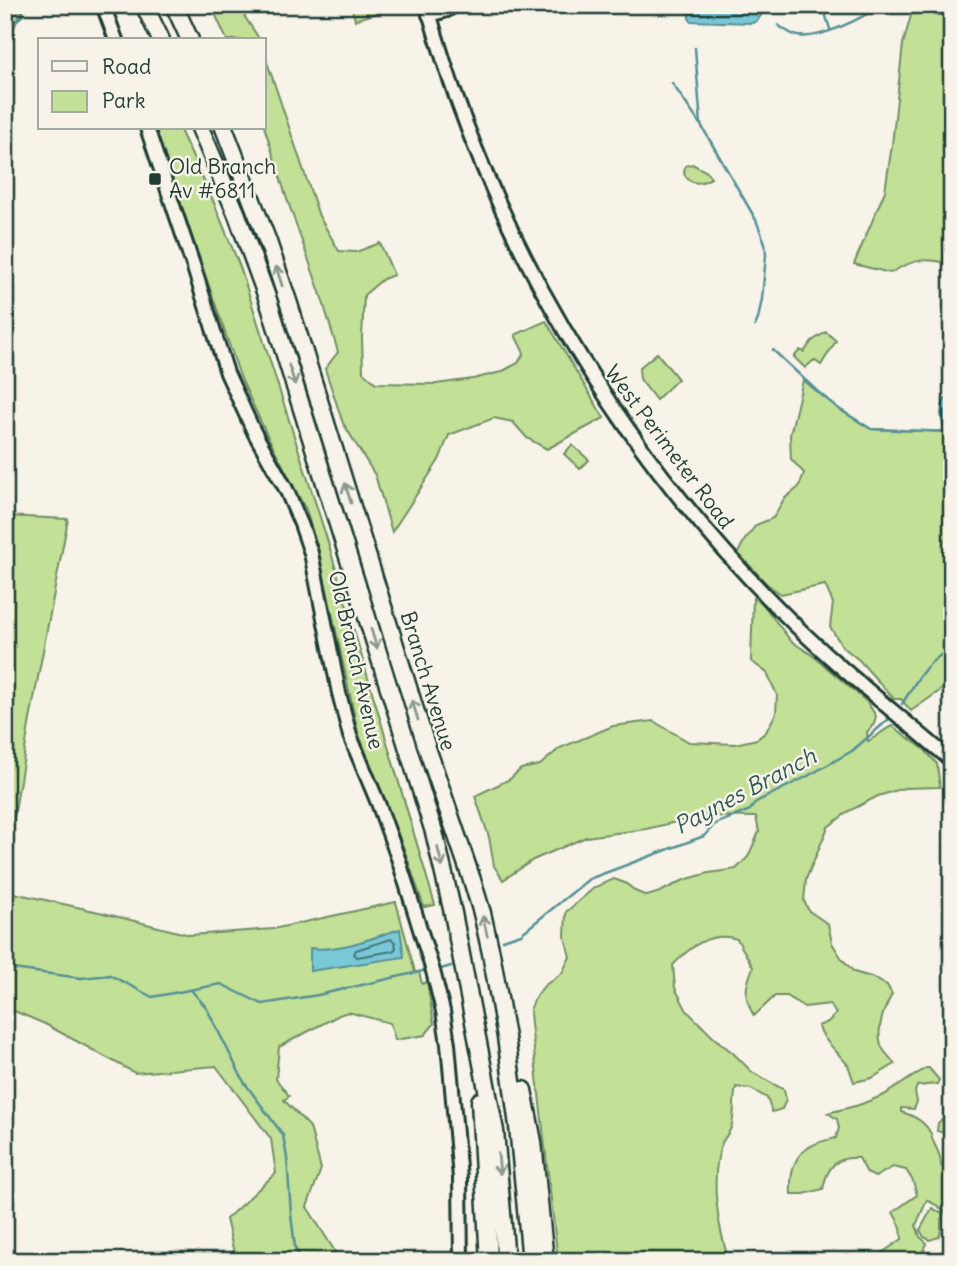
<svg xmlns="http://www.w3.org/2000/svg" width="957" height="1266" font-family="Delius,sans-serif">
<rect width="100%" height="100%" fill="#f7f3e8"/>
<filter id="ink" filterUnits="userSpaceOnUse"><feTurbulence type="fractalNoise" baseFrequency=".0143" numOctaves="2"/><feDisplacementMap in="SourceGraphic" scale="14" xChannelSelector="R" yChannelSelector="G"/><feConvolveMatrix kernelMatrix="1 2 1 2 8 2 1 2 1" color-interpolation-filters="sRGB"/></filter>
<g filter="url(#ink)">
<path fill="#c3e097" stroke="#718e66" stroke-width="2" d="M5,5h19l-19,43z
M211,5h26l23,35h-33z
M351,5h45v2l-41,13z
M912,12l31,3 9,-2v251c-29,-7 -37,-5 -62,9l-36,-9 31,-73 7,-46 11,-101z
M264,53l55,163 20,35 17,1 24,-9 14,32 -11,4 -19,16 -2,43 1,34 13,11 60,1 37,-5 28,-7 17,-9 6,-10 -9,-18 31,-14 58,97 -57,31 -20,-11 -14,-16 -19,-4 -45,17 -10,25 -47,72 -17,-57 -32,-52 -18,-54 13,-17 -17,-57 -34,-96 -23,-73z
M155,128h24l33,70 28,69 87,272 108,366 -11,2 -20,-58 -46,-117 -39,-179 -13,-43 -40,-77 -25,-54z
M692,164l15,8 4,6c-11,6 -20,8 -27,-4l1,-8z
M826,332l10,9 -15,24 -7,-5 -9,8 -11,-11 6,-7 4,2 8,-11z
M657,353l21,26 -22,21 -16,-21 -1,-11z
M803,380l36,29 32,20 81,3v271l-1,-5 -7,-10 -33,23 -10,-12h-7l-35,-39 -16,-13 -13,-20 3,-24 -8,-18 -44,9 -14,-10 -29,-31 6,-12 12,-16 17,-7 11,-19 15,-12 5,-14 -13,-14 -1,-24z
M572,445l17,15 -9,9 -16,-15z
M5,516l63,3 -39,206 -24,148z
M753,598l8,4 30,39 21,14 55,47 9,14 -2,8 -7,8 1,9c9,-4 15,-11 24,-15l33,24 12,14 3,23 -36,1 -26,8 -29,15 -21,16 -22,52 -2,22 5,10 19,13 4,19 10,16 12,13 17,5 16,8 5,9c-8,16 -16,33 -11,51 2,7 10,13 14,19l-23,14 -18,4 -6,-17 -23,-26 -7,-13 10,-4 8,-8 -6,-10 -26,3 -17,-11h-12l-21,20c-11,-20 -9,-28 -1,-49l-16,-28c-27,-8 -46,7 -64,26l2,23 12,23 26,26 20,16 19,19 32,18 2,10 -4,9 -10,3 -5,-14 -16,-9 -15,-2c-3,12 -1,25 -4,37 -1,8 -7,12 -10,19 -13,35 -4,84 7,118h-171l-27,-237 -1,-14 5,-12 9,-12 18,-13 8,-16 -5,-20 1,-25 29,-25 19,-8 11,4 12,9 10,4 13,-4 24,-12 25,-7 27,-4 12,-12 11,-25 -3,-15 -54,-1 -56,13 -60,8 -53,23 -30,20 -9,-14 -5,-29 -14,-41 35,-17 11,-10 19,-4 20,-17 53,-22 40,-5 36,21 46,2 22,-5 9,-7 10,-19 1,-18 -10,-22 -16,-12z
M5,891l94,21 91,23 83,-6 123,-27 19,70h4l3,12 5,-2 7,42 -9,11 -30,5 -5,-17 -42,-11 -9,3 -60,32 -3,32 13,17 -5,4 26,27 11,42 -14,38 34,54h-105l-10,-42 50,-46 -5,-34 -55,-73 -81,7 -90,-49 -40,-17z
M926,1068h3l10,12 -2,4 -20,2 -2,6 2,10 -3,7 -13,-1v4c11,3 23,9 29,20 2,3 2,8 4,11 4,9 7,13 7,23l11,7v45l-14,-12 -11,-6 -11,25 4,12 7,6 -4,10 -13,8h-69l30,-7 8,1 23,-16 -1,-12 -8,-15 24,-17 -4,-14 -7,-11 -13,-3 -18,10 -8,-4 -8,-15c-23,-2 -32,9 -36,31l-19,5h-13c-1,-21 2,-40 22,-49 7,-4 16,-5 23,-7l3,-10 -2,-9 -9,-6 31,-8 25,-10z
M947,1115l5,1v31l-4,-3 -3,-11 -8,-2 1,-8z
M932,1208l11,6c-4,9 0,16 -4,23l-9,3 -6,-3 -4,-7z"/>
<path fill="#79c8d7" stroke="#559096" stroke-width="2" d="M744,9l18,1v4l-5,7 -5,2 -61,-2 -2,-3v-5l4,-3z
M950,397l2,1v27l-8,1c-5,-10 -3,-18 1,-27z
M400,929l4,28 -94,14v-23c30,4 61,-10 90,-19z"/>
<g fill="none" stroke-linecap="round" stroke-linejoin="round">
<path stroke="#437575" stroke-width="2" d="M391,939l4,3 1,6 -3,3 -36,6 -3,-3 2,-4z"/>
<path stroke="#559096" stroke-width="2.5" d="M824,5l1,8 5,16
M5,24l12,-4 6,-5v-10
M778,25c7,5 12,9 20,11 21,4 65,-18 83,-31
M695,48l6,77 55,95 9,23 1,12 -4,44 -4,20 -3,7
M672,83l28,41
M773,350l45,42 21,17 32,20 81,3
M902,704c17,-26 21,-40 50,-56
M503,940l18,-6 68,-55 115,-43 11,-12 35,-14 6,-8 52,-26 44,-25 37,-32
M5,968l76,10 29,-3 42,22 69,-13 41,20 56,-9 105,-24
M441,969l10,-3
M191,990l15,17 38,75 39,53 4,23 4,56 4,34 7,13"/>
<g stroke="#1f3d34" stroke-width="18">
<path id="secondary" d="M103,5l13,35
M427,5c63,228 187,439 354,606 53,54 113,100 171,150
M429,15l18,-5 7,-5
M147,128l47,140 33,105 27,59 32,57 15,35 10,29 28,140 11,43 28,67 21,58 34,110 10,40 5,33 12,134 1,83"/>
</g>
<g stroke="#1f3d34" stroke-width="21">
<path id="highway" d="M144,5l17,35
M174,5l16,35
M200,128l37,87 31,85 166,532 19,81 42,218 11,130
M224,128l44,114 21,62 137,441 46,135 10,33 9,40 15,84 12,89 13,135
M523,1090l10,52 12,119
M480,1101l9,160"/>
</g>
<use href="#secondary" stroke="#f7f3e8" stroke-width="12"/>
<use href="#highway" stroke="#f7f3e8" stroke-width="16"/>
</g>
<defs><path id="oneway-shaft" d="M-6 0H5M1.5-3L5.5 0L1.5 3" fill="none" stroke-width="1.6" stroke-linecap="round" stroke-linejoin="round" transform="scale(1.75)"/></defs>
<g stroke="#8b988e">
<use href="#oneway-shaft" transform="translate(279 276) rotate(-108)"/>
<use href="#oneway-shaft" transform="translate(292 375) rotate(72)"/>
<use href="#oneway-shaft" transform="translate(348 493) rotate(-107)"/>
<use href="#oneway-shaft" transform="translate(374 639) rotate(73)"/>
<use href="#oneway-shaft" transform="translate(415 710) rotate(-107)"/>
<use href="#oneway-shaft" transform="translate(440 857) rotate(76)"/>
<use href="#oneway-shaft" transform="translate(485 926) rotate(-103)"/>
<use href="#oneway-shaft" transform="translate(499 1164) rotate(84)"/>
</g>
</g>
<rect fill="#1f3d34" stroke="#f7f3e8" stroke-width="2.5" x="148" y="172" width="14" height="14" rx="3.5"/>
<g text-anchor="middle" stroke-width="5" stroke-linejoin="round" paint-order="stroke">
<g font-size="21" fill="#1f3d34" stroke="#f7f3e8" text-anchor="start">
<text x="169" y="174">Old Branch<tspan x="169" dy="24">Av #6811</tspan></text>
</g>
<g font-size="21" fill="#1f3d34" stroke="#f7f3e8">
<text transform="translate(669 447) rotate(53)" y="7">West Perimeter Road</text>
<text transform="translate(356 660) rotate(77)" y="7">Old Branch Avenue</text>
<text transform="translate(428 681) rotate(73)" y="7">Branch Avenue</text>
</g>
<g font-size="23" font-style="italic" fill="#315955" stroke="#f7f3e8">
<text transform="translate(745 791) rotate(-28)" y="8">Paynes Branch</text>
</g>
</g>
<rect width="957" height="1266" fill="none" stroke="#f7f3e8" stroke-width="28"/>
<rect x="14" y="14" width="929" height="1238" fill="none" stroke="#1f3d34" stroke-width="2.5" filter="url(#ink)"/>
<rect x="38" y="38" width="228" height="91" fill="#f7f3e8" stroke="#a1aaa0" stroke-width="2"/>
<rect x="52" y="61" width="35" height="10" fill="#f7f3e8" stroke="#a1aaa0" stroke-width="2"/>
<text x="102" y="74" font-size="21" fill="#1f3d34">Road</text>
<rect x="52" y="91" width="35" height="21" fill="#c3e097" stroke="#a1aaa0" stroke-width="2"/>
<text x="102" y="108" font-size="21" fill="#1f3d34">Park</text>
</svg>
